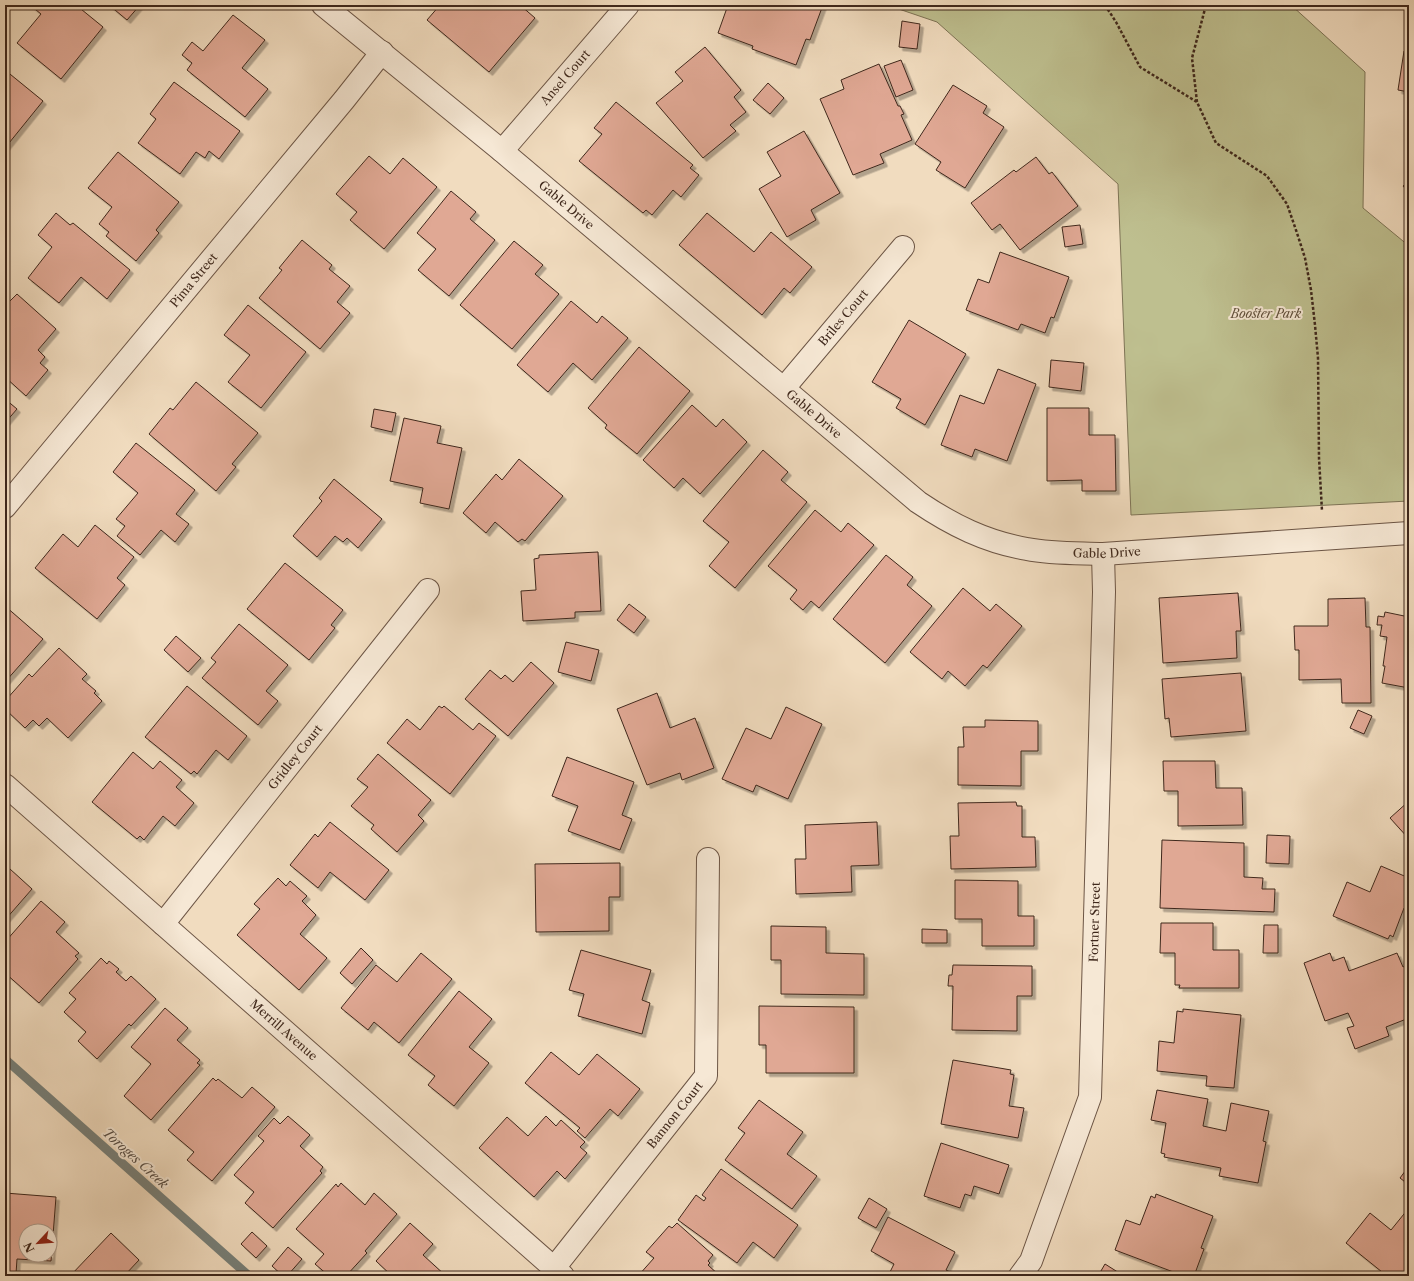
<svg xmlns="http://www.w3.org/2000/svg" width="1414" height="1281" font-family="'Libre Caslon Text',serif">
<defs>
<filter id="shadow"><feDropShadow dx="3.5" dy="3.5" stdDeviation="0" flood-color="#0004"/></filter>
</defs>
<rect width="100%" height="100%" fill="#f1dcbf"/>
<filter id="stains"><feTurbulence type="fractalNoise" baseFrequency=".005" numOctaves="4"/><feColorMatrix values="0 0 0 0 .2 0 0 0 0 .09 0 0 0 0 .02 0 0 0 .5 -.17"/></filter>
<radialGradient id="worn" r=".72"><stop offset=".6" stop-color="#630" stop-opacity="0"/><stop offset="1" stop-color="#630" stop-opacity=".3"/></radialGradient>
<path fill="#bebf8f" stroke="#7e7456" d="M887,5h404l74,67 -2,136 46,38v255l-278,14 -13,-331 -181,-162z"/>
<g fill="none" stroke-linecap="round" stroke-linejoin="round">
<path stroke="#77807a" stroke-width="9" d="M5,1059l244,217"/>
</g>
<path fill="#e0a894" stroke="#3f281c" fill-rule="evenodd" filter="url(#shadow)" d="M30,5h46l27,22 -42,52 -44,-36 24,-29z
M109,5h31l-13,15z
M440,5h80l15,13 -46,54 -62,-52z
M728,5l11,1 84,-1 -13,35 -4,-1 -10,26 -44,-16 1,-3 -35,-13z
M233,15l32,25 -23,28 26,21 -23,28 -58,-47 5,-7 -10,-8 10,-13 11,9z
M902,21l18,3 -3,25 -18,-2z
M705,47l36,43 -7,7 12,15 -16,13 6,6 -33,27 -47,-55 27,-22 -8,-9z
M1404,51l5,1v40l-11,-2z
M901,60l12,30 -17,7 -12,-31z
M879,64l19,42h2l4,8 -3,1 11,25 -32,14 4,9 -31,12 -33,-76 24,-10 -3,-9z
M5,70l38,31 -38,47z
M174,82l66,49 -21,28 -10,-8 -4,7 -9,-6 -16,22 -42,-31 18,-24 -6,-5z
M768,83l16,15 -14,16 -17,-14z
M953,85l34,21 -4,7 21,14 -39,61 -29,-18 5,-8 -26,-18z
M616,102l77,63 -3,3 9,7 -18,22 -8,-7 -21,25 -6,-5 -3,3 -64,-52 23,-27 -8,-6z
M804,131l36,62 -29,17 5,10 -29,17 -28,-48 22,-13 -14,-24z
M118,152l61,50 -23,28 3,3 -23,28 -30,-25 3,-4 -10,-8 13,-17 -24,-19z
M369,156l21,18 13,-16 34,29 -53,62 -34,-29 7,-8 -21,-18z
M1036,157l13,17 3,-2 26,34 -58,44 -20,-26 -8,6 -21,-27 43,-33 2,2z
M1409,181v12l-6,-7z
M451,191l25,21 -6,7 25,21 -46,56 -31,-26 18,-21 -19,-16z
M56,213l14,12 3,-2 57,47 -23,29 -26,-22 -22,26 -31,-25 24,-31 -14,-12z
M707,213l47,39 17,-20 41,35 -22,26 -6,-5 -22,27 -83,-70z
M1080,225l3,19 -18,3 -3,-20z
M302,240l30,25 -3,4 21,17 -13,16 13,11 -30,36 -61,-51 23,-28 -3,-2z
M514,241l29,24 -8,9 24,20 -47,55 -52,-44z
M1000,252l69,25 -15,41 -3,-1 -6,16 -24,-9 -3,6 -52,-20 12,-31 11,4z
M17,294l39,35 -18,21 7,7 -5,6 8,7 -22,26 -21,-19v-75l2,2z
M571,301l26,22 5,-7 26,22 -36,42 -19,-17 -25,29 -31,-27z
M248,305l58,47 -45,56 -33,-26 22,-27 -26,-20z
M909,320l57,34 -41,71 -29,-17 5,-9 -29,-17z
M639,347l51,44 -53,63 -32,-26 2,-3 -19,-17z
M1051,360l33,3 -3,28 -32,-4z
M998,369l38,15 -29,77 -32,-12 -3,8 -31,-12 19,-50 24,9z
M196,382l62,51 -26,31 4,3 -20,24 -67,-57 21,-26 3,2z
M5,399l12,10 -12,14z
M692,405l24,22 7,-8 24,23 -47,52 -17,-16 -9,10 -31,-28z
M1047,408h42v27h26l1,56h-34v-11l-35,1z
M374,409l22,4 -4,19 -21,-5z
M404,418l37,8 -4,17 25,5 -13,61 -29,-6 3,-15 -33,-7z
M136,443l59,47 -19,24 13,10 -14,18 -14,-12 -21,25 -23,-19 8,-10 -9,-7 22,-26 -25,-21z
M763,450l25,22 -7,8 26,22 -72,86 -26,-22 20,-24 -26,-21z
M519,459l44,37 -38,45 -3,-2 -4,3 -23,-20 -9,11 -23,-20 33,-39 6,6z
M334,479l48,40 -24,29 -11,-10 -4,4 -8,-6 -18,21 -24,-21 29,-35 -3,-3z
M815,510l26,22 7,-9 26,22 -55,63 -8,-7 -8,9 -13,-11 7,-9 -29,-24z
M95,525l39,32 -17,21 8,7 -28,34 -62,-51 28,-34 15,13z
M598,552l3,59 -26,1v6l-52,3 -2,-30 15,-1 -2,-31 5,-1v-3z
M886,555l27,22 -6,8 25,21 -47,57 -52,-44z
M285,563l58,47 -12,15 4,3 -26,32 -62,-51z
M963,588l27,23 6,-7 26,22 -35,42 -4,-3 -18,21 -17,-15 -6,8 -32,-27z
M1238,593l3,38h-5l1,27 -74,5 -4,-65z
M1365,598l1,29h4l1,76h-29l-1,-24 -42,1v-30h-4l-1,-24h34v-27z
M629,604l17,13 -12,16 -17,-13z
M5,606l38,33 -38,43z
M1385,612l24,5v71l-27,-5 3,-17h-2l4,-29 -7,-1 2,-11h-5l1,-9 6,1z
M239,624l49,41 -22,26 12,10 -20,24 -56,-47 14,-16 -5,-4z
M176,636l25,22 -13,14 -24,-22z
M566,642l33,8 -8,31 -33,-9z
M59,648l28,26 -5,5 14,12 -2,2 8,8 -34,37 -21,-20 -8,8 -6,-6 -8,8 -20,-19v-8l24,-27 3,3z
M531,662l23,21 -46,53 -43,-37 25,-29 11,9 4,-4 8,7z
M1241,673l5,58 -75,6 -2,-19 -4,1 -3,-40z
M187,686l60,50 -19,24 -12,-10 -19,24 -3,-3 -3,3 -46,-37z
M657,693l13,35 25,-10 19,50 -32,12 -2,-7 -33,12 -30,-76z
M439,706l3,2 2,-2 29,24 6,-7 17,13 -46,58 -63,-51 20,-24 13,11z
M786,707l36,17 -34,75 -32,-14 -3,7 -31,-13 24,-51 25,11z
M1358,710l14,6 -8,18 -14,-6z
M985,720l53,1v30h-17v35l-63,-1v-38h6l-1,-20h22z
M133,752l20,17 7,-8 22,19 -6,7 18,16 -19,23 -12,-10 -19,24 -4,-4 -3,3 -45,-37z
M378,754l53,46 -13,15 6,6 -27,31 -26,-23 3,-4 -23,-19 17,-19 -11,-8z
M567,757l67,25 -12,33 10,4 -12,31 -52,-19 10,-25 -26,-10z
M1163,761h52l1,27h26l1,37 -65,1v-35h-14z
M1409,801v38l-19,-21z
M1016,802l1,4h5v31h13l1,30 -85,2 -1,-33h9l-1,-33z
M330,822l59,48 -24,30 -35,-28 -12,16 -28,-23 25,-31 3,3z
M877,822l2,43 -28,1 1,26 -56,2 -1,-35h11l-1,-34z
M1267,835l23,1 -1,28 -23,-1z
M1162,840l82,3v34l19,1 -1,11h13l-1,23 -114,-4z
M620,863v34h-11v34l-73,1 -1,-68z
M1381,866l28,12v32l-5,-2 -11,29 -3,-2 -2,4 -55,-23 14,-34 23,10z
M10,869l22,20 -27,31v-45z
M278,878l8,8 4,-5 17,15 -5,5 14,14 -16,19 27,24 -28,32 -62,-55 23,-26 -6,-5z
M955,880l63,1v35h16v30h-52v-27h-27z
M41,901l24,21 -9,10 23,21 -4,3 3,3 -39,44 -34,-30v-31z
M1161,923h52v27h26v38h-60l1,-3h-5v-32h-15z
M1264,925h14v28h-15z
M771,926l55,1v26l38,1v41l-83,-1v-34h-10z
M922,929l25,1v13h-25z
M361,948l12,12 -21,24 -12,-11z
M581,950l70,20 -9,30 8,3 -8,31 -64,-18 6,-22 -15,-4z
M421,953l31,26 -53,64 -25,-21 -6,8 -27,-22 35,-43 21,17z
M1330,953l3,8 11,-4 5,14 48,-18 6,14 2,-1 4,10v4l-2,1 2,4v33l-23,9 3,9 -34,13 -8,-21 7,-2 -6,-13 -23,8 -21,-58z
M101,958l6,6 2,-3 10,8 -3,3 10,9 5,-5 25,23 -25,27 -2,-2 -32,35 -19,-18 8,-9 -22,-20 12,-13 -7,-6z
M953,965l79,1v30h-15v35l-65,-1 1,-44h-5l1,-11h3z
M459,991l33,28 -23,28 20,16 -35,43 -26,-21 7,-9 -27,-21z
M759,1006l95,1v66h-88v-28h-7z
M165,1008l23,20 -11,12 23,20 -3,3 3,2 -49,55 -27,-24 27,-32 -20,-17z
M1183,1009l58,6 -7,73 -28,-2 1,-10 -50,-5 2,-30 15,2 3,-32 6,1z
M551,1052l28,23 18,-21 43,35 -22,27 -8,-7 -25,29 -8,-7 3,-3 -55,-45z
M953,1060l58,10 -1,4 4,1 -5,31 15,2 -6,30 -77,-14z
M213,1078l3,3 2,-2 24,19 10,-11 23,20 -63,74 -25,-21 7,-8 -26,-22z
M1157,1090l51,9 -5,27 23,5 5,-28 38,8 -6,30 3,1 -8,41 -39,-7 2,-8 -57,-11 1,-3 -4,-1 5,-30 -15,-3z
M759,1100l44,32 -16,22 30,22 -25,33 -67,-49 20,-27 -7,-5z
M288,1116l22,19 -10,11 23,21 -3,4 2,2 -49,55 -28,-25 9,-11 -20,-17 30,-34 -6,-5 16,-18 6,6z
M546,1116l10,10 5,-6 24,22 -5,5 7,6 -22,26 -8,-8 -23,26 -55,-49 28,-31 21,19z
M941,1143l68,22 -10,29 -25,-8 -3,10 -6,-2 -5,14 -36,-12z
M1409,1166v19l-9,-7z
M721,1169l77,56 -24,33 -21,-16 -16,21 -59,-43 18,-25 8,6 2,-3 -4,-3z
M341,1183l24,22 9,-12 23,21 -32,37 2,2 -21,23h-17l-14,-12 9,-10 -28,-25 40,-45 2,3z
M5,1193l51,4 -5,64 -34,-2 -1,15 -11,-1zM26,1231h24v24h-24z
M1156,1194l57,22 -12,32 3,1 -10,27h-10l-69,-26 11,-30 14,5 11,-29 4,2z
M869,1198l18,11 -11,19 -18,-10z
M1408,1209l1,1 -1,66h-21l-41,-33 24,-30 21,17z
M888,1217l67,35 -9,18 4,2 -2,4h-60l6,-12 -23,-13z
M410,1223l23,21 -10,11 23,21h-54l-16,-15z
M677,1223l36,32 -5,6 2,2 -2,2 12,11h-82l16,-18 -8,-6 23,-26 3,2z
M252,1232l15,14 -11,12 -15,-14z
M111,1233l28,27 -15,16h-54z
M288,1247l14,12 -15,17h-4l-11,-10z
M1105,1264l19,12h-26z"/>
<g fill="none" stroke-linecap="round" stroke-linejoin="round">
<g stroke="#6c5545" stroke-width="24">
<g id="street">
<path id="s1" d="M323,5l179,146 416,351c34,23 68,40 109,47 25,5 51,4 76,5l306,-21"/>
<path id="s2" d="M502,151l126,-146"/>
<path id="s3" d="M784,388l119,-141"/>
<path id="s4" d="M5,507l339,-407 38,-48"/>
<path id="s5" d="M5,785l558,491"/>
<path id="s6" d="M163,924l265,-334"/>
<path id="s7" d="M554,1268l152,-192 2,-217"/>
<path id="s8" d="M1020,1276l11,-15 59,-164 14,-505 -1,-38"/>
</g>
</g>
<path stroke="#3f281c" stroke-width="2.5" stroke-dasharray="3 2" stroke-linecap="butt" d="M1105,5l11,17 24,45 57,35 19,41 51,33 20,28 10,29 8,25 6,32 4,35 3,33 1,100 3,53
M1197,102l-5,-44 14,-53"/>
<use href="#street" stroke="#f6e8d5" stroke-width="22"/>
</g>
<g text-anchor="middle" stroke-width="4" stroke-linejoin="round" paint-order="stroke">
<g font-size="12" fill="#3f281c" stroke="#f6e8d5">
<text dy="4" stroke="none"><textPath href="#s2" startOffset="97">Ansel Court</textPath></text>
<text dy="4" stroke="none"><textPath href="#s1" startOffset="315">Gable Drive</textPath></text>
<text dy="4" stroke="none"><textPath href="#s4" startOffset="295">Pima Street</textPath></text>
<text dy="4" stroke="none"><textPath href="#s3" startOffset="92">Briles Court</textPath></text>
<text dy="4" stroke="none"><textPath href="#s1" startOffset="639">Gable Drive</textPath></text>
<text dy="4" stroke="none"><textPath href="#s1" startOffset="975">Gable Drive</textPath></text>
<text dy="4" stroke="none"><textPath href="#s6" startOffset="213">Gridley Court</textPath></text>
<text dy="4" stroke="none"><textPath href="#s8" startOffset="368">Fortner Street</textPath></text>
<text dy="4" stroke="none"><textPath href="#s5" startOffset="371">Merrill Avenue</textPath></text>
<text dy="4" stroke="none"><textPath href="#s7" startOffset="195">Bannon Court</textPath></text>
</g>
<g font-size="12" font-style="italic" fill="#5f4e39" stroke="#f6e8d5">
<text x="1266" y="318">Booster Park</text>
</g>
<g font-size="13" font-style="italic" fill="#564c43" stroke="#f6e8d5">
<text transform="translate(136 1158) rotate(42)" y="5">Toroges Creek</text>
</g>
</g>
<rect width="1414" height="1281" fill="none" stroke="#f1dcbf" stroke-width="20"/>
<rect x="6" y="6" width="1402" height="1269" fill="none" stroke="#3f281c" stroke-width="2"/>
<rect x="10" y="10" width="1394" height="1261" fill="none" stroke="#3f281c"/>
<g transform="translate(38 1243) rotate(244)"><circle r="19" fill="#f6e8d5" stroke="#ad9b8b"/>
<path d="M0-3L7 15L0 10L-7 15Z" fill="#8f2418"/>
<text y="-6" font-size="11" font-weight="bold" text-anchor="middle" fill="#3f281c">N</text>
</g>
<rect width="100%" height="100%" filter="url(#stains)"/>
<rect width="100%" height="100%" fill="url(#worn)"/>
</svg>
